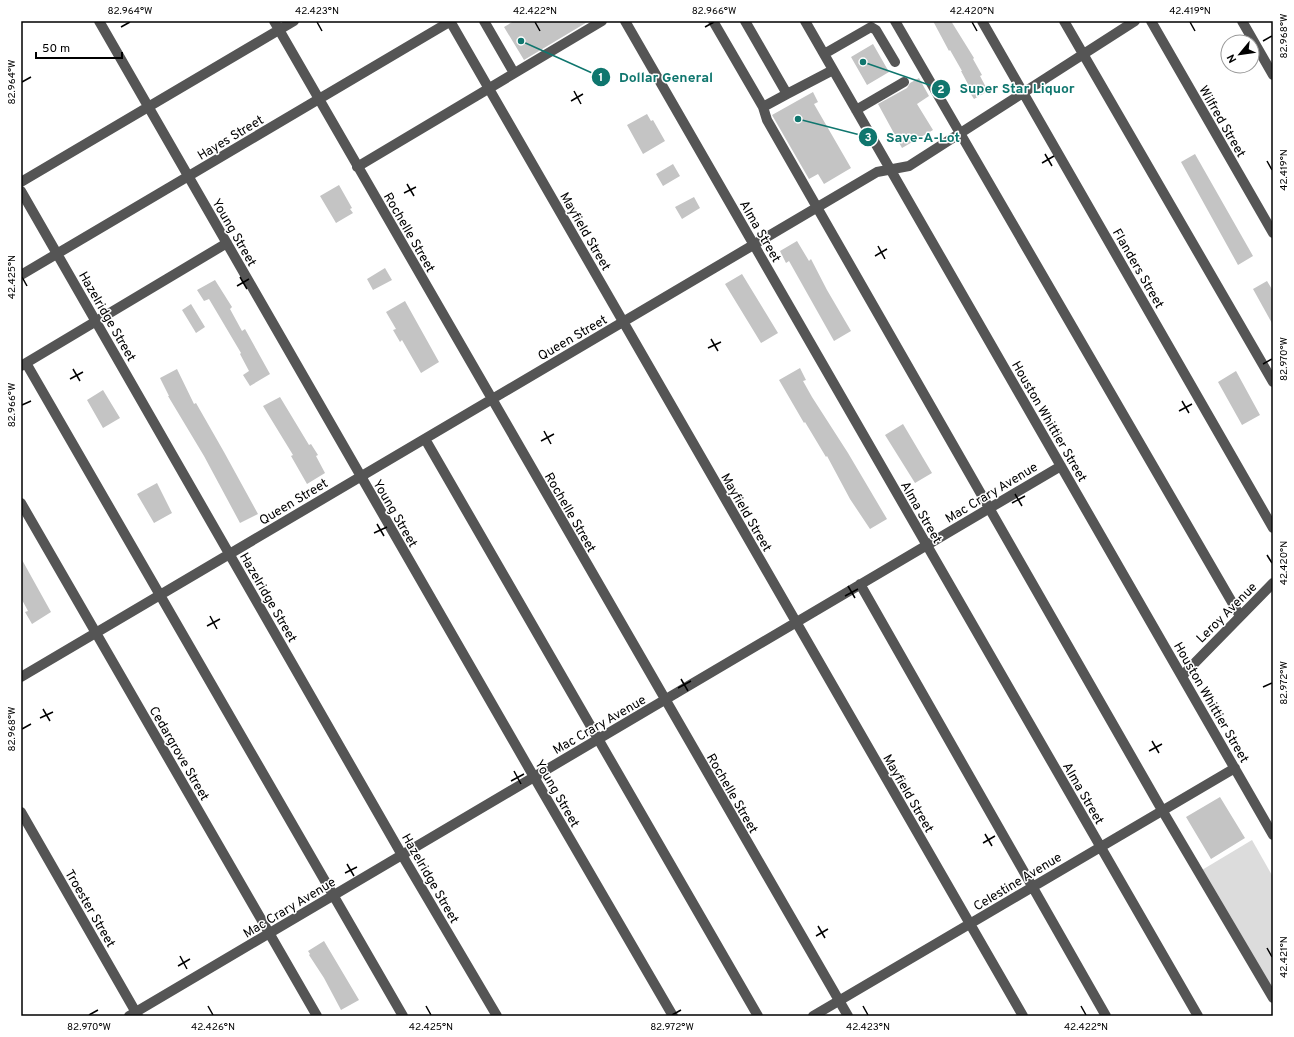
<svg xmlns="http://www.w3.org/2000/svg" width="1294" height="1037" font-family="Overpass,sans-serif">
<rect width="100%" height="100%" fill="#fff"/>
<path fill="#dcdcdc" d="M1252,840l21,37v114l-71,-121z"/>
<path fill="#c4c4c4" d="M514,21h75l-65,39 -20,-33z
M933,21h18l23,37 -1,1 9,16 -2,1 8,15 -14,8 -7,-11 2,-2 -8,-15h1l-12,-21 -1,1z
M873,44l16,28 -22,13 -16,-28z
M919,78l10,18 -12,8 16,26 -31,18 -24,-44 29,-16 3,-5z
M813,92l5,10 -4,2 37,64 -27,16 -6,-10 -9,5 -37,-64z
M647,114l4,7 2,-1 12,21 -22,13 -16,-29z
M1195,154l58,102 -15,9 -57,-103z
M673,164l7,12 -17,10 -7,-12z
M339,185l13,23 -2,1 3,4 -17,10 -16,-27z
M694,197l6,11 -18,11 -7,-12z
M797,241l12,20 2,-2 16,31 24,41 -17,10 -45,-80 -3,2 -6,-12z
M385,268l7,12 -19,10 -6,-11z
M742,274l36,59 -17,10 -36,-59z
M215,280l17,27 -2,2 12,22 3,-2 25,45 -20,12 -7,-11 6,-4 -9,-17 1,-1 -32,-54 -5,2 -7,-11z
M1267,281l6,10v34l-20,-36z
M405,301l34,61 -18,11 -19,-33 -2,2 -7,-12 3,-1 -10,-17z
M191,304l14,23 -9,6 -14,-23z
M800,368l6,12 -3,1 9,16 36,56 39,66 -17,10 -20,-30 -23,-43 -1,1 -21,-35 -1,1 -25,-43z
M177,369l17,35 2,-1 28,49 34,62 -18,9 -36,-67 -36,-60h1l-9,-18z
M1236,371l24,44 -18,10 -24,-43z
M103,390l17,28 -17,10 -16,-28z
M280,397l29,48 2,-1 7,11 -2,1 9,17 -18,11 -16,-28 2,-1 -30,-49z
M903,424l29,49 -17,10 -30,-48z
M157,483l15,30 -18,10 -17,-29z
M21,558l30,54 -19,12 -7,-12 3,-1 -7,-13z
M1220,797l25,41 -34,21 -25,-42z
M324,941l35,59 -18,10 -17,-32 -15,-23 1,-1 -2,-3z"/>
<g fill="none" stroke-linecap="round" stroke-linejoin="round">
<path stroke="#555" stroke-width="10" d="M99,21l435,756 139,239
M274,21l574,995
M450,21l573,995
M484,21l30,52
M625,21l573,995
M713,21l50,86 4,13 395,690 111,188
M745,21l42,73 46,-24
M805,21l468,814
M895,21l345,595
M982,21l291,507
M1064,21l209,361
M1151,21l122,212
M1242,21l31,54
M824,54l47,-27 5,3 19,32
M763,107l24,-13
M856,110l48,-28
M357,167l245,-146
M21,182l273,-161
M21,191l381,664 95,161
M21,275l430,-254
M26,363l377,653
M21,366l206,-123
M425,439l333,577
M21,503l296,513
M860,584l246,432
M1182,676l91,-93
M21,677l856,-505 32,-6 226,-145
M21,812l117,204
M129,1016l932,-550
M813,1016l422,-248"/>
</g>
<path fill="none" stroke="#000" stroke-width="1.5" d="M317,22l5,9M535,22l5,9M972,22l5,9M1190,22l5,9M121,27l9,-5M705,27l9,-5M1263,41l9,-5M22,82l9,-5M574,91l7,13M571,101l12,-7M1045,154l7,12M1267,161l5,9M1042,163l12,-7M407,184l7,12M404,193l12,-6M878,246l7,13M875,256l12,-7M22,277l5,9M240,277l7,12M237,286l12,-7M711,339l7,12M708,348l13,-6M1263,364l9,-5M73,369l7,12M70,379l13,-7M1182,401l7,12M22,405l9,-4M1179,411l13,-7M544,431l7,13M541,441l13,-7M1015,494l7,12M1012,503l13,-7M377,524l7,12M374,533l13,-6M1267,555l5,8M848,586l7,12M845,596l13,-7M210,616l7,13M207,626l13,-7M681,679l7,12M1263,687l9,-4M678,688l13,-7M43,709l7,12M40,718l13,-6M22,729l9,-5M1152,741l7,12M1149,751l13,-7M514,771l7,13M511,781l13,-7M985,834l7,12M983,843l12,-7M347,864l7,12M345,873l12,-6M818,926l7,12M816,936l12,-7M1267,948l5,9M180,956l7,13M178,966l12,-7M208,1006l5,9M426,1006l5,9M863,1006l5,9M1081,1006l5,9M89,1015l9,-5M672,1015l9,-5"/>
<g text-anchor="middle" stroke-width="3" stroke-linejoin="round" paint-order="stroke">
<g font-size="13" fill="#000" stroke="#fff">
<text transform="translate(1223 121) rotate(60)" y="5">Wilfred Street</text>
<text transform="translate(230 137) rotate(-31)" y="5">Hayes Street</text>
<text transform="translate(586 231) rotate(60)" y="5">Mayfield Street</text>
<text transform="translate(761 231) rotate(60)" y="5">Alma Street</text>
<text transform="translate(235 232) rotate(60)" y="5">Young Street</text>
<text transform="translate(410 232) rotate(60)" y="5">Rochelle Street</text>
<text transform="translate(1139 268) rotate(60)" y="5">Flanders Street</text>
<text transform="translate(108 316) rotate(60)" y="5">Hazelridge Street</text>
<text transform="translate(572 337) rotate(-30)" y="5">Queen Street</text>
<text transform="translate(1050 421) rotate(60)" y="5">Houston Whittier Street</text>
<text transform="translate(991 492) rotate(-31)" y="5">Mac Crary Avenue</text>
<text transform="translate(293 501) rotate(-31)" y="5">Queen Street</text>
<text transform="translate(571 512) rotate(60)" y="5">Rochelle Street</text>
<text transform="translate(747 512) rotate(60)" y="5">Mayfield Street</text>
<text transform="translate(922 512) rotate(60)" y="5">Alma Street</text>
<text transform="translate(396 513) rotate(60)" y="5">Young Street</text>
<text transform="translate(269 597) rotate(60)" y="5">Hazelridge Street</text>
<text transform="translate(1226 612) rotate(-45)" y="5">Leroy Avenue</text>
<text transform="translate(1212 702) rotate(60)" y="5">Houston Whittier Street</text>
<text transform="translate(599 724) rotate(-30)" y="5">Mac Crary Avenue</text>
<text transform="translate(180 753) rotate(60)" y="5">Cedargrove Street</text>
<text transform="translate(558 793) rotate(60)" y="5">Young Street</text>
<text transform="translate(733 793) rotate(60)" y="5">Rochelle Street</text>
<text transform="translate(909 793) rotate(60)" y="5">Mayfield Street</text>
<text transform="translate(1084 793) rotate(60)" y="5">Alma Street</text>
<text transform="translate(431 878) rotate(60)" y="5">Hazelridge Street</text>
<text transform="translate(1017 881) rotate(-31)" y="5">Celestine Avenue</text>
<text transform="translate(289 907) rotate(-31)" y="5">Mac Crary Avenue</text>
<text transform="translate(91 908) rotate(60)" y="5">Troester Street</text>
</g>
</g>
<path fill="none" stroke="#0f766e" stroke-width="1.5" d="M521 41L601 77M863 62L941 89M798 119L868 137"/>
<g fill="#0f766e" stroke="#fff" stroke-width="1.5">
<circle cx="521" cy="41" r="4"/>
<circle cx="863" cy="62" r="4"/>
<circle cx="798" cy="119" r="4"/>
<circle cx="601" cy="77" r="10"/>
<circle cx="941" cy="89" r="10"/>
<circle cx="868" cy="137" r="10"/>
</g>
<g font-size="12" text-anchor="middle" font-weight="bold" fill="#fff">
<text x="601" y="81">1</text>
<text x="941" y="93">2</text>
<text x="868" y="141">3</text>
</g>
<g font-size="14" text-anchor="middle" font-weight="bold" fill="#0f766e" stroke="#fff" stroke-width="3" stroke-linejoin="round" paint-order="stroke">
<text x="666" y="82">Dollar General</text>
<text x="1017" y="93">Super Star Liquor</text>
<text x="923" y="142">Save-A-Lot</text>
</g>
<rect width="1294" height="1037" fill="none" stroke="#ffffff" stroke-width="44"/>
<g transform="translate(1240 54) rotate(241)"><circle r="19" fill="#ffffff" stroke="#999999"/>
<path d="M0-3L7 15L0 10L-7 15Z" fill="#000000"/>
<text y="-6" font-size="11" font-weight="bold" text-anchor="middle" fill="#000000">N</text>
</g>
<path d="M36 52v6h86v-6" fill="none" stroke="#000000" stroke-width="2"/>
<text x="42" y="52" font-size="12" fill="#000000" stroke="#ffffff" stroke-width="3" paint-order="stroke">50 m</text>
<rect x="22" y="22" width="1250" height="993" fill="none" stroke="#000" stroke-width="1.5"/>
<g font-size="10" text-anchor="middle" fill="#000">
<text x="130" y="14">82.964°W</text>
<text x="317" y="14">42.423°N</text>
<text x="535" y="14">42.422°N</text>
<text x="714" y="14">82.966°W</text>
<text x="972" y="14">42.420°N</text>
<text x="1190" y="14">42.419°N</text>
<text transform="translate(1283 36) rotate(-90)" y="4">82.968°W</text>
<text transform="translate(11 82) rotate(-90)" y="4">82.964°W</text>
<text transform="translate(1283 170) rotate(-90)" y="4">42.419°N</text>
<text transform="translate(11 277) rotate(-90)" y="4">42.425°N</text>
<text transform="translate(1283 359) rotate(-90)" y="4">82.970°W</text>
<text transform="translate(11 405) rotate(-90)" y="4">82.966°W</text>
<text transform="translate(1283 563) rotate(-90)" y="4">42.420°N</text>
<text transform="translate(1283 683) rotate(-90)" y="4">82.972°W</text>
<text transform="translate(11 729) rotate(-90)" y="4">82.968°W</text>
<text transform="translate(1283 957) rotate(-90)" y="4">42.421°N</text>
<text x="89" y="1030">82.970°W</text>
<text x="213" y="1030">42.426°N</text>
<text x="431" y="1030">42.425°N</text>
<text x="672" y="1030">82.972°W</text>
<text x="868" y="1030">42.423°N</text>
<text x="1086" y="1030">42.422°N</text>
</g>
</svg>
